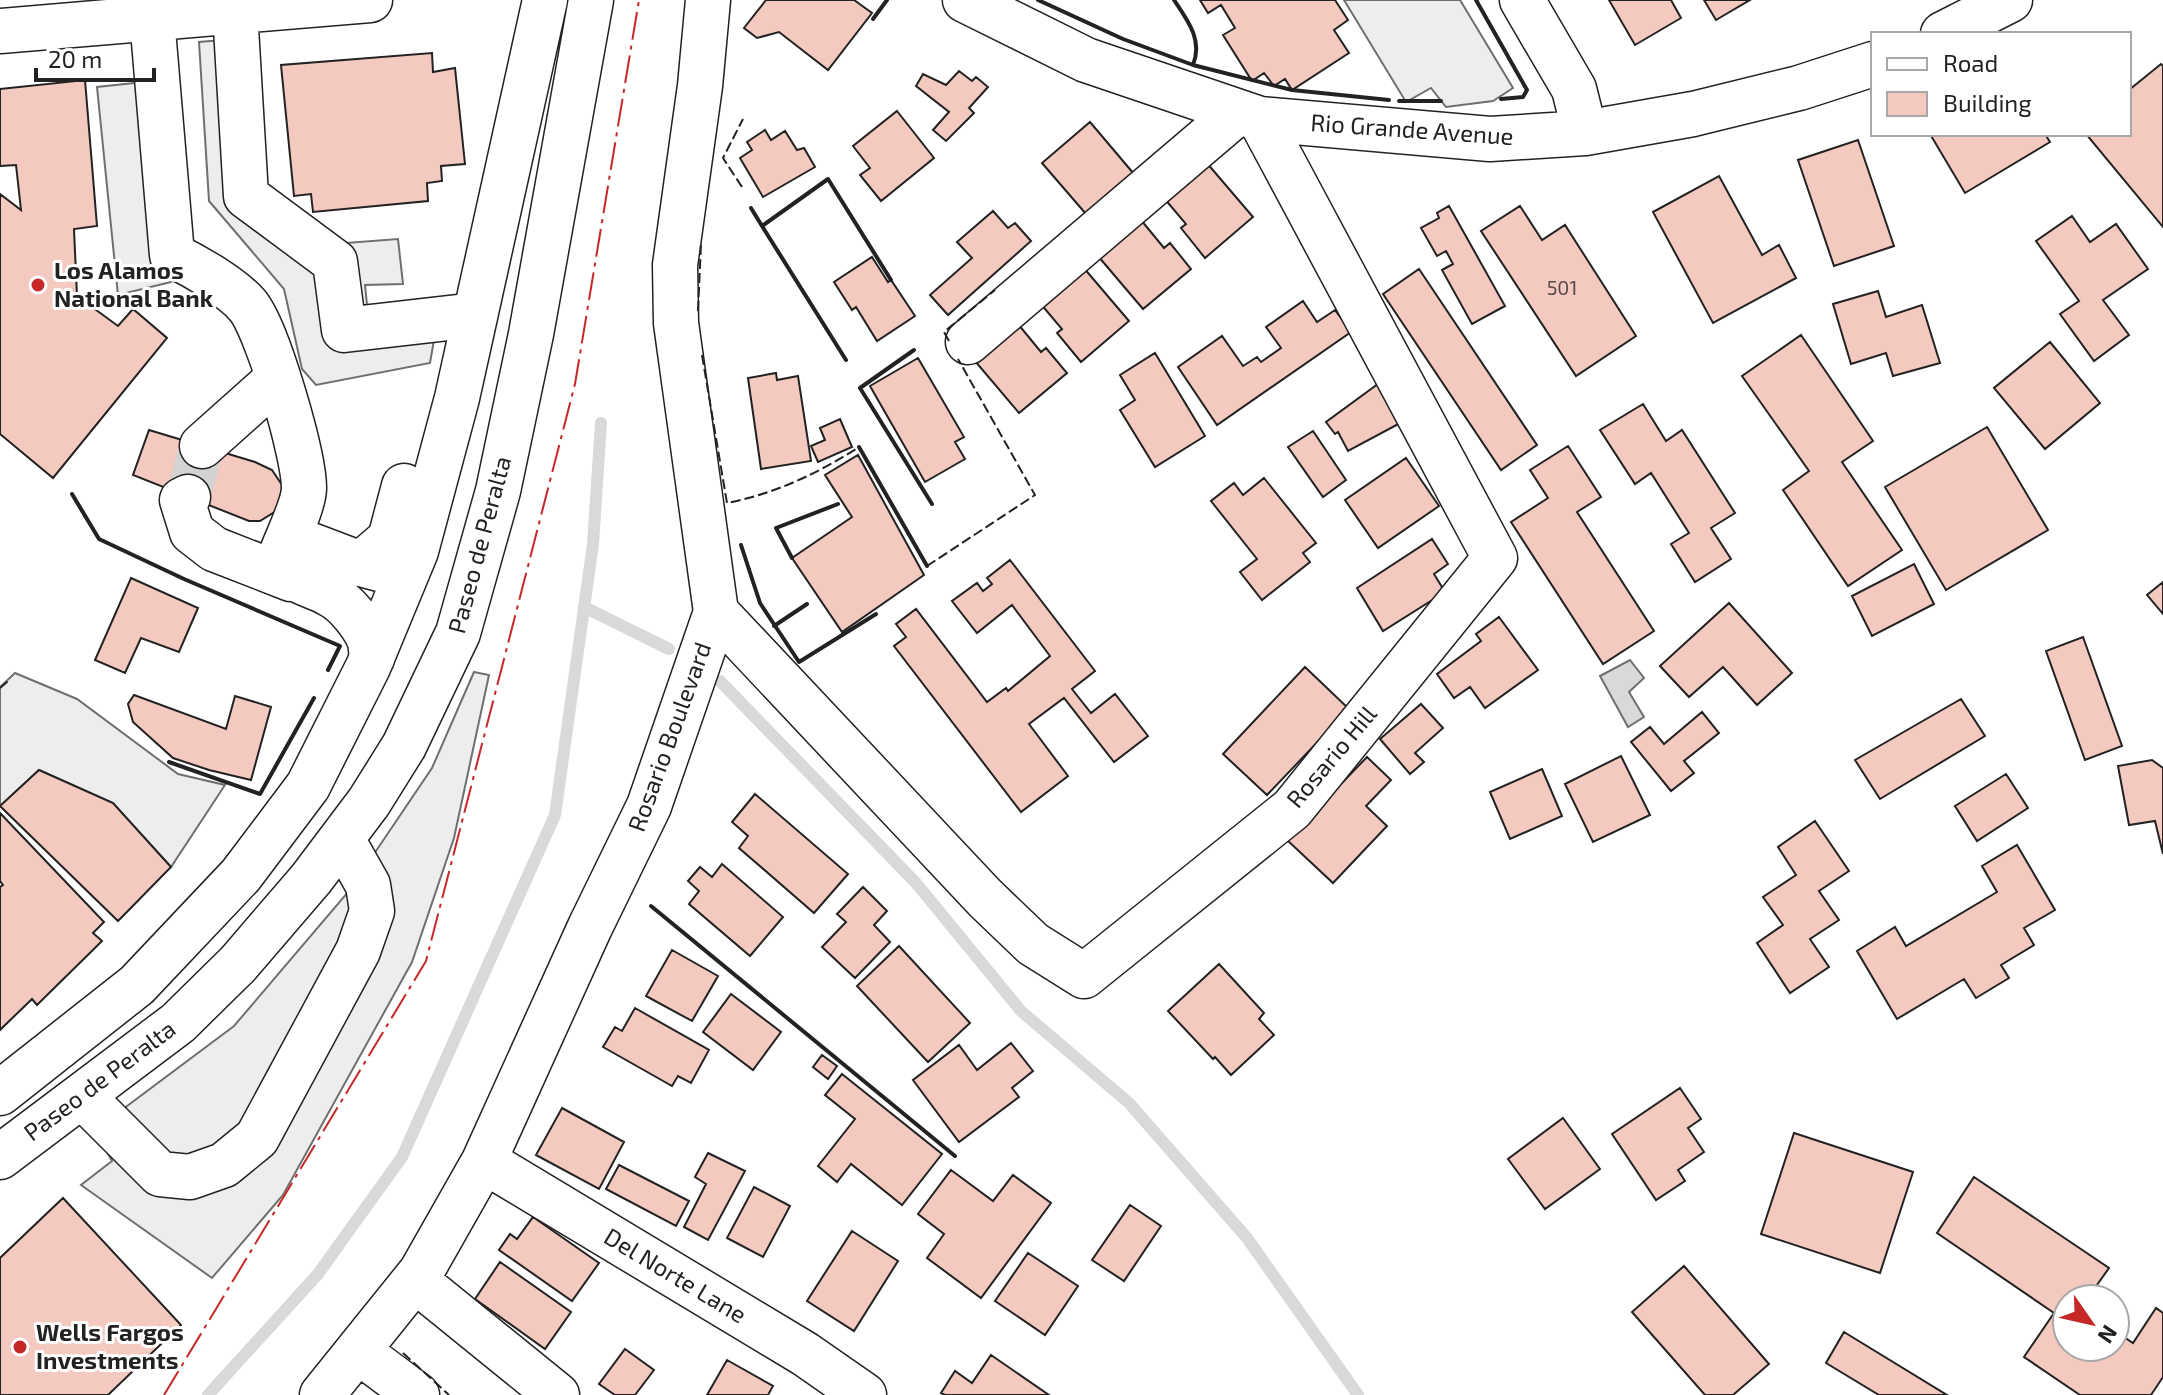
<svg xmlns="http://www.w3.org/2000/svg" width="2163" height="1395" font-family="'Exo 2',sans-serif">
<rect width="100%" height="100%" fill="#fff"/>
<path fill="#ededed" stroke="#6f6f6f" stroke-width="2" d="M1344,0h116l53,88 -20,13 -47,6 -15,-19 -25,14z
M258,37l5,137 9,24 61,46 65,-5 5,45 -38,1 2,20 74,-5 -11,63 -114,22 -14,-16 -18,-80 -75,-88 -10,-159z
M153,81l18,201 -53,13 -21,-208z
M474,672l15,3 -35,163 -42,124 -129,233 -71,83 -131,-93 31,-24 -17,-31 139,-104 115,-135 83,-123z
M15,673l62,26 101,75 47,11 -54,82 -58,-64 -74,-33 -39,36v-119z"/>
<path fill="#d9d9d9" stroke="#6f6f6f" stroke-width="2" d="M1630,660l14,18 -15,14 15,25 -16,10 -28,-51z"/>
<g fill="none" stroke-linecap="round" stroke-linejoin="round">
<path stroke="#d9d9d9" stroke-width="12" d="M584,607l85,42
M720,681l196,202 105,128 108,92 118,135 111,157
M208,1395l110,-121 84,-117 153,-342 38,-271 8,-121"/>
</g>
<path fill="#f3c9c0" stroke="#222" stroke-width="2" d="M766,0h88l18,13 -44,57 -49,-38 -22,6 -13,-10z
M1200,0h135l13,20 -14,10 15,23 -57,37 -7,-11 -11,7 -10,-13 -12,8 -29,-46 12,-7 -14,-23 -13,8z
M1609,0h62l10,18 -46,27z
M1704,0h46l-34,20z
M432,53l1,19 22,-4 10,96 -24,2 1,15 -15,2 1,18 -115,11 -2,-18 -17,2 -13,-131z
M2161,64l2,2v161l-77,-93h43v-44z
M959,71l13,10 4,-4 12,10 -19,21 5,5 -28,28 -13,-11 16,-18 -33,-26 7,-12 23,11z
M85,80l12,146 -23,3 3,67 41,30 15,-17 34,29 -114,140 -53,-44v-240l21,16 -5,-45 -16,1v-77z
M897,111l37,47 -53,43 -21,-26 10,-7 -17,-22z
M1090,122l44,52 -48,40 -44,-51z
M765,130l6,10 14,-9 12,19 7,-2 11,19 -52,30 -23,-39 12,-8 -5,-8z
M1930,134h115l5,8 -85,51z
M1858,140l36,106 -60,20 -36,-106z
M1206,162l47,55 -48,41 -24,-30 5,-4 -22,-26z
M1719,176l43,79 17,-10 17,33 -83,45 -60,-111z
M1449,206l56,100 -33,18 -30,-54 11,-6 -7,-13 -9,5 -16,-28 18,-10 -2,-5z
M1520,206l22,34 23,-15 71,111 -60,40 -95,-145z
M993,211l15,17 7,-5 16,18 -83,74 -18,-20 42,-37 -15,-16z
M2072,216l18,26 26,-18 32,45 -45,31 26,35 -35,26 -34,-47 19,-13 -43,-60z
M1141,220l23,28 6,-5 21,26 -48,40 -45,-53z
M872,257l16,25 3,-2 24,36 -38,25 -21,-34 -4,3 -18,-28z
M1083,267l46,54 -48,41 -24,-29 5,-4 -22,-26z
M1419,269l118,176 -36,25 -118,-176z
M1878,291l8,26 36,-12 18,58 -47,13 -7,-23 -35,11 -18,-60z
M1303,301l14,21 18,-12 16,22 -134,93 -39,-58 44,-31 21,30 14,-9 4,5 20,-14 -15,-21z
M1018,324l23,28 5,-4 21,25 -48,40 -44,-52z
M1801,335l72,106 -31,21 60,88 -54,36 -65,-96 26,-19 -67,-95z
M2050,342l50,61 -55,46 -51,-61z
M1155,353l50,83 -50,31 -35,-57 15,-10 -15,-25z
M918,358l46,79 -9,5 10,17 -40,23 -55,-96z
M776,373l1,7 21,-4 13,85 -50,8 -13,-91z
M1382,381l22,40 -56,30 -10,-19 -3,2 -9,-12z
M1643,404l23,37 16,-11 53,83 -24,15 20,31 -36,23 -24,-38 18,-11 -38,-60 -16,11 -35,-54z
M840,419l12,28 -34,15 -7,-16 14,-6 -5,-12z
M1987,427l61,103 -102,60 -61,-103z
M149,430l106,32 17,8 10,15 -1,18 -5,8 -16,10h-11l-116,-46z
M1313,431l33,49 -23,17 -35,-50z
M1568,446l33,51 -24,15 77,119 -51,33 -92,-142 37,-24 -18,-28z
M858,455l66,120 -82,57 -50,-74 60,-41 -27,-42z
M1406,458l33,48 -61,42 -33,-48z
M1264,478l52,65 -13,10 7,9 -48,38 -22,-28 17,-13 -46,-58 23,-18 9,12z
M1432,539l16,25 -14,10 11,18 -62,39 -26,-43z
M1010,560l85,111 -23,18 19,24 24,-19 33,42 -34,26 -50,-64 -35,26 39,52 -47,36 -127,-166 12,-9 -10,-13 20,-15 71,93 19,-14 2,3 42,-35 -38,-51 -35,28 -25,-32 25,-18 6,8 9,-7 -5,-6z
M1914,564l20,40 -62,32 -20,-40z
M131,578l67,30 -19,44 -38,-14 -16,35 -30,-13z
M2163,582v32l-16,-19z
M1729,603l63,70 -35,32 -34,-38 -34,30 -29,-31z
M1499,617l39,53 -53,38 -15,-21 -16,11 -17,-24 44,-33 -5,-7z
M2083,637l39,109 -37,14 -39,-109z
M1305,667l44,42 -82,86 -44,-41z
M134,695l92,34 9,-33 36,11 -20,73 -42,-10 -36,-12 -40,-36 -5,-18z
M1961,699l24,37 -105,63 -25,-39z
M1421,704l22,24 -28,25 9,9 -14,12 -30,-35z
M1702,712l17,21 -35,28 10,12 -23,18 -40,-49 19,-15 14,17z
M1621,756l29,59 -57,27 -28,-58z
M1367,757l24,23 -25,26 21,20 -54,57 -46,-43z
M2152,760l11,8v86l-8,-33 -26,4 -11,-59z
M1542,769l20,47 -52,23 -20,-47z
M39,770l74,33 58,64 -53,54 -118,-115z
M2006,774l22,34 -51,33 -22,-35z
M755,794l93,80 -34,39 -75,-65 9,-12 -16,-14z
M0,813l104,109 -11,11 9,8 -65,64 -5,-6 -32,31v-143l3,-2 -3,-4z
M1815,821l34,50 -30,20 20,29 -29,19 19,28 -39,26 -33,-50 26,-18 -20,-28 33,-22 -18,-28z
M2017,845l38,65 -31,18 10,17 -33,20 8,13 -33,20 -12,-19 -67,40 -40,-68 38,-24 11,19 91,-54 -15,-26z
M722,864l61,53 -33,39 -61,-52 10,-13 -11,-10 12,-14 12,10z
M863,887l24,24 -13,14 16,17 -35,36 -33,-31 24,-25 -9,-8z
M899,946l71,77 -42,39 -71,-76z
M672,950l46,26 -26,45 -46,-25z
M1219,964l45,49 -5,6 15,16 -43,40 -16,-18 -2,2 -45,-48z
M731,994l50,38 -28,38 -50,-38z
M635,1008l74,42 -18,33 -13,-7 -6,10 -69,-39 12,-20 7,4z
M1011,1043l22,28 -21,17 7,9 -60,45 -46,-62 46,-35 18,25z
M822,1055l15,11 -9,13 -15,-12z
M842,1074l100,80 -40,51 -51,-41 -14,18 -19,-16 37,-47 -30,-24z
M1680,1088l21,31 -13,9 16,24 -26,18 7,11 -29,19 -44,-66z
M562,1108l62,34 -25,47 -63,-34z
M1563,1118l37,51 -55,40 -37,-50z
M1794,1133l119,39 -33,101 -119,-39z
M708,1153l37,18 -37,69 -24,-13 22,-43 -11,-7z
M619,1165l70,36 -13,25 -70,-37z
M951,1170l42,31 20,-26 38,28 -70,95 -54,-40 17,-24 -26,-20z
M1974,1177l135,91 -22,31h-20v48h48v-16l18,12 23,-35 7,5v64l-12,18h-71l-56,-38 30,-44 -117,-80z
M754,1187l36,19 -27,51 -36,-19z
M63,1198l118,127 -73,70h-108v-137z
M1130,1205l31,21 -37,55 -32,-21z
M533,1217l66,46 -27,38 -73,-51 11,-16 7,5z
M852,1231l46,30 -44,70 -47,-30z
M1028,1253l50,33 -33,49 -50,-34z
M500,1262l71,50 -26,37 -70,-50z
M1684,1266l85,98 -36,31h-28l-73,-83z
M1844,1332l103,63h-68l-53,-32z
M625,1349l29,21 -19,25h-20l-16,-11z
M991,1355l58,40h-104l-4,-2 14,-22 17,12z
M727,1360l46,26 -5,9h-61z"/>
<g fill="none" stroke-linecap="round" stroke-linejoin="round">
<path stroke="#d3d3d3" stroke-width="44" stroke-dasharray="44 22" stroke-linecap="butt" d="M188,497l14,-51"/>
<g stroke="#222" stroke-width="47">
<path id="minor" d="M965,0l121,60 174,59 230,20 95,-6 108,-19 106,-26 74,-24
M1522,0l52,89 11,44
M235,11l11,185 89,66 9,68 131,-15
M152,18l20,237c23,11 60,32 76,51 20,25 56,149 56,182 0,16 -16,48 -22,64 -1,31 28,30 49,43 14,7 32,29 38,44 2,5 2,13 3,19
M0,31l370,-31
M1943,34l67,-34
M968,342l270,-230
M202,446l76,-68
M188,497l-6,3 10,32 22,17 77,30
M282,552l29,-7 50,19 37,10
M716,612l269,286 48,46 51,32 208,-167 203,-251 -235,-439
M82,1096l78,78 30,3 34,-12 33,-27 101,-187 14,-40 -4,-26 -26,-46
M484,1161l321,193 59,41
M415,1280l142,115
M358,1351l59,44
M322,1395l99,-123 63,-111 106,-234 59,-121 67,-194 -40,-289 -1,-58 25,-179 8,-86"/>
</g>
<g stroke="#222" stroke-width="47">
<path id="major" d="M361,564l29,-25 14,-53
M0,1093l137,-108 104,-110 67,-89 60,-119 48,-116 41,-153 88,-398
M0,1157l178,-134 60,-59 73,-85 58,-77 35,-56 54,-113 40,-142 33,-157 60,-334"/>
</g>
<use href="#minor" stroke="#fff" stroke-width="44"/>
<use href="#major" stroke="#fff" stroke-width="44"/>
<path stroke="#222" stroke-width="2" stroke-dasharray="10 4" stroke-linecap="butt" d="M742,187l-19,-29 20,-39
M698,311l3,-68
M949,341l-5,-9 51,-42
M702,355l25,148c47,-9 92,-30 132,-56
M927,566l108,-71 -77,-136
M0,688l8,-7
M403,1353l46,42"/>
<path stroke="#222" stroke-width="4" d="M1038,0l85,39 70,26 99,25 97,10
M1174,0c14,21 29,40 19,65
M1476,0l51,90 -4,7 -22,2
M873,19l14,-19
M1399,101h42
M751,208l11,18
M914,350l-54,38 72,116
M846,360l-84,-134 66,-47 63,101
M859,447l68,119
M72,494l27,45 85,40 156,67 -12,24
M741,545l19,58 39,59 77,-48
M792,558l-16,-30 62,-24
M774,626l33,-22
M169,762l91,32 54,-96
M651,906l304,250"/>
<path stroke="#c62828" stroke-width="2" stroke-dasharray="28 6 4 6" stroke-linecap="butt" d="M164,1395l262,-434 149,-577 64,-384"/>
</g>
<g fill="#c62828" stroke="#fff" stroke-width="3">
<circle cx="38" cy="285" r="8"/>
<circle cx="20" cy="1347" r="8"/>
</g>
<g text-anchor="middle" stroke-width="6" stroke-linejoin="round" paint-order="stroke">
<g font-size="20" fill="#564c4a">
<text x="1562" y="295">501</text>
</g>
<g font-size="24" fill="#222" stroke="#fff">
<text transform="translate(1412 130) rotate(4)" y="8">Rio Grande Avenue</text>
<text transform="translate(480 545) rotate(-75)" y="8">Paseo de Peralta</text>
<text transform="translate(670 737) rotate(-70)" y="8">Rosario Boulevard</text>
<text transform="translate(1332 757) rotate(-50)" y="8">Rosario Hill</text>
<text transform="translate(100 1081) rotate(-37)" y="8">Paseo de Peralta</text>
<text transform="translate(675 1276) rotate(31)" y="8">Del Norte Lane</text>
</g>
<g font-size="24" font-weight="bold" fill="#222" stroke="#fff" text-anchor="start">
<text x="54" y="279">Los Alamos<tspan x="54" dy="28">National Bank</tspan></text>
<text x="36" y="1341">Wells Fargos<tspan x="36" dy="28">Investments</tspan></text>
</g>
</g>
<rect x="1871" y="32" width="260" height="104" fill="#ffffff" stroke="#a7a7a7" stroke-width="2"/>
<rect x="1887" y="58" width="40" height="12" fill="#ffffff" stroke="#a7a7a7" stroke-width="2"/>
<text x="1943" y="72" font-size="24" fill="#222222">Road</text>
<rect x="1887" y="92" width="40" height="24" fill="#f3c9c0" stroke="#a7a7a7" stroke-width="2"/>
<text x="1943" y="112" font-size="24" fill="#222222">Building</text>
<g transform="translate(2091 1323) rotate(124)"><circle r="38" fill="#ffffff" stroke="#a7a7a7" stroke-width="2"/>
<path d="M0-6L14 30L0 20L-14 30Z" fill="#c62828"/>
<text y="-12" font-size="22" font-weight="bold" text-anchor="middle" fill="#222222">N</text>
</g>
<path d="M36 68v12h118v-12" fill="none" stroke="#222222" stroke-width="4"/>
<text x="48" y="68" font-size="24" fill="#222222" stroke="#ffffff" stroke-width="6" paint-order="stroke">20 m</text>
</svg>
